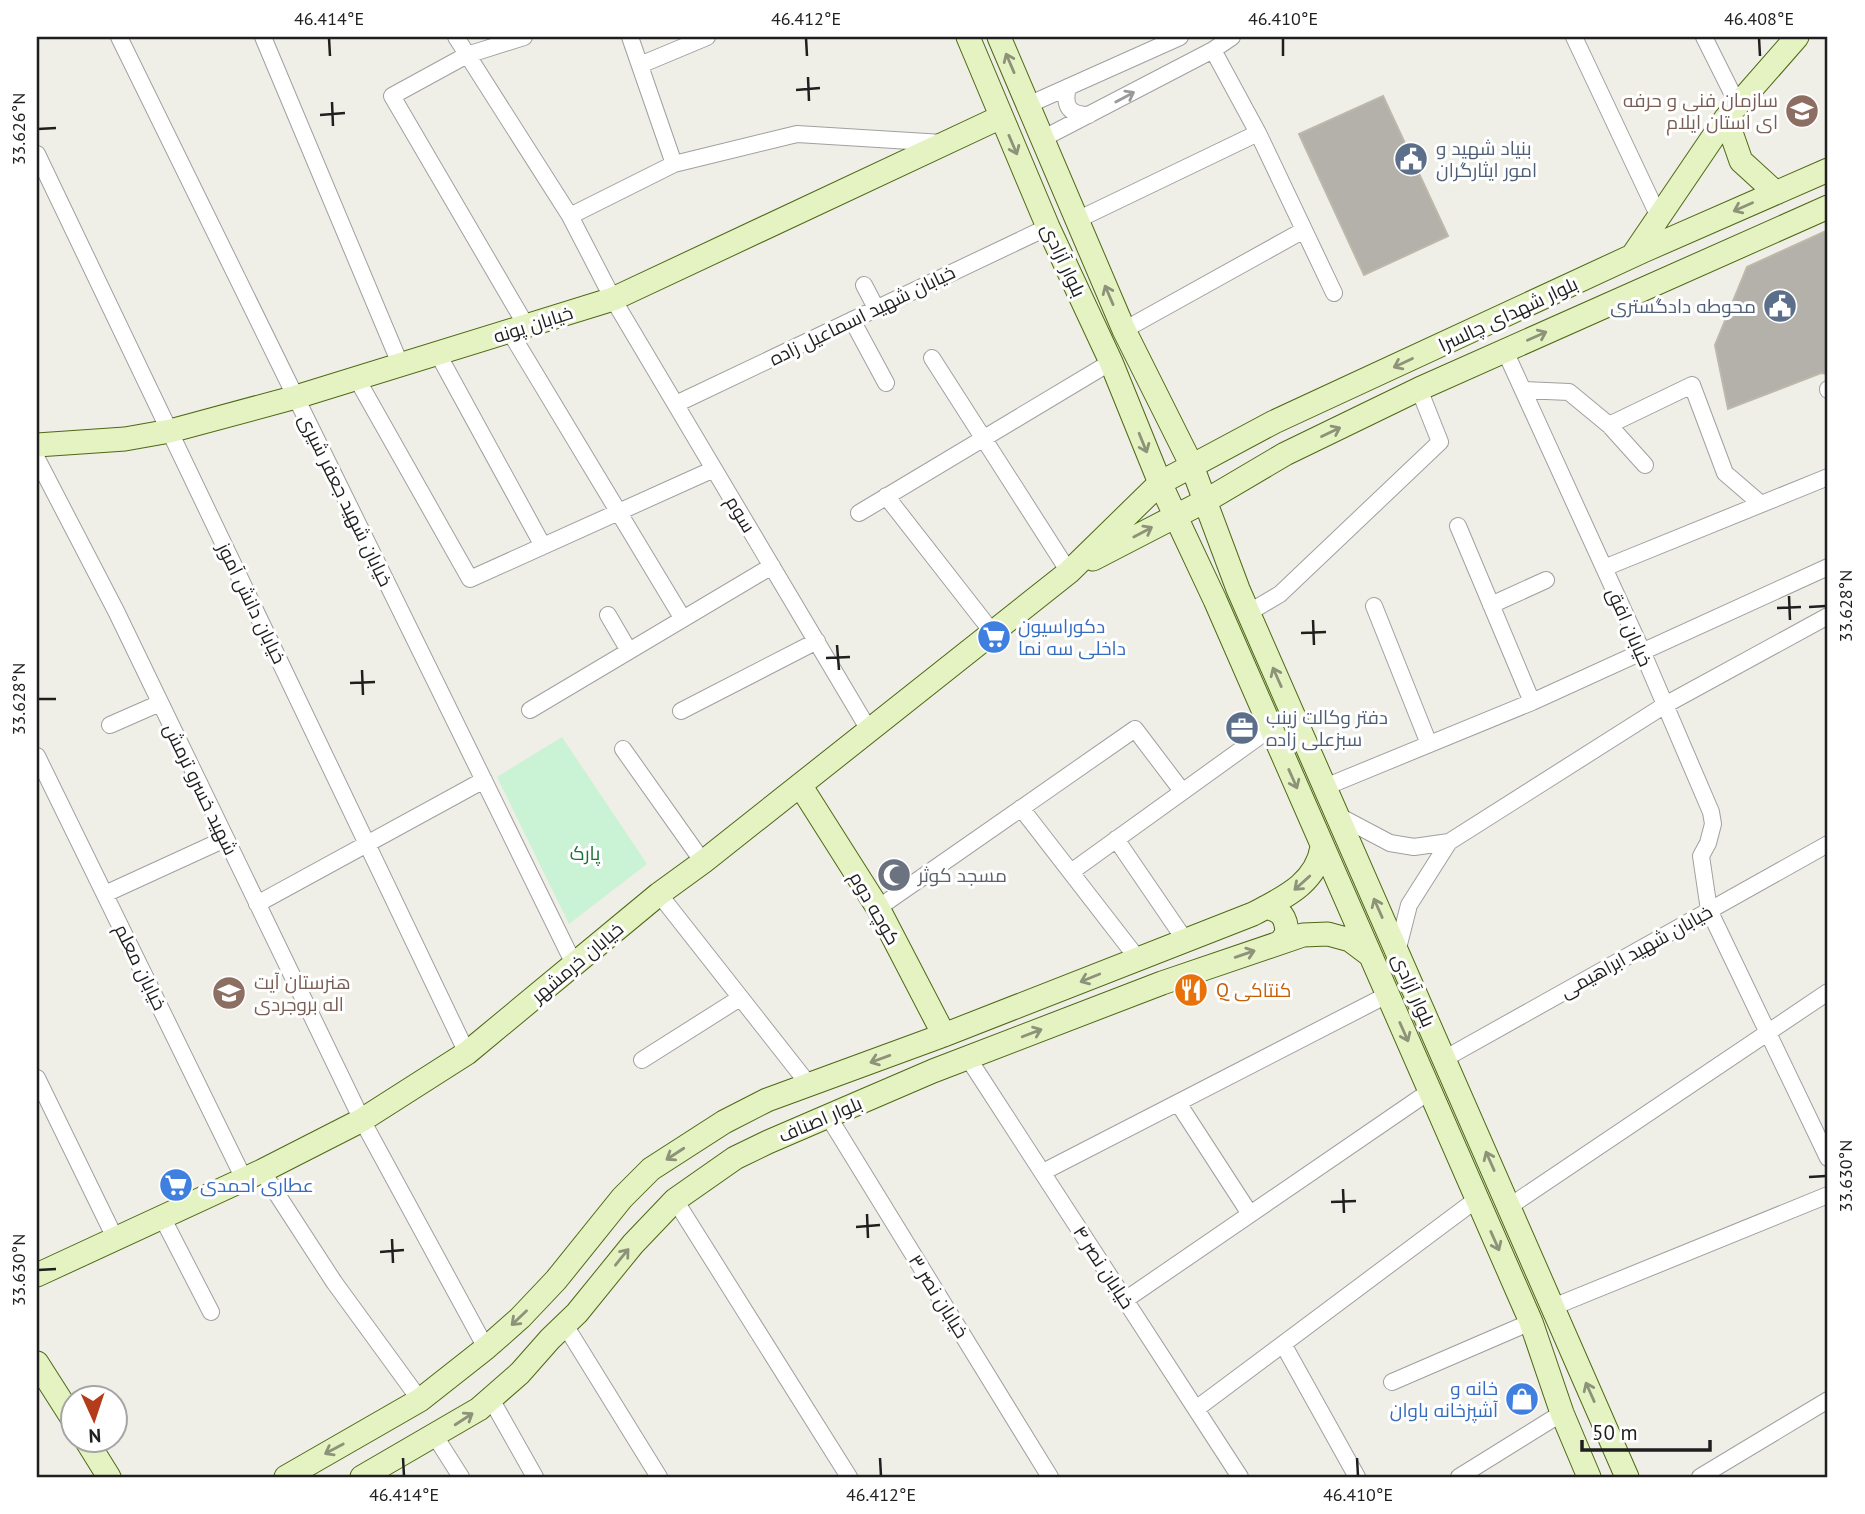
<svg xmlns="http://www.w3.org/2000/svg" width="1865" height="1514" font-family="'PT Sans',Cairo,sans-serif">
<rect width="100%" height="100%" fill="#efeee7"/>
<path fill="#caf3d6" d="M562,737l85,127 -78,60 -72,-147z"/>
<path fill="#b4b0aa" stroke="#beb8ab" stroke-width="2" d="M1383,96l65,140 -84,39 -65,-141z
M1828,230v144l-7,-1 -93,36 -13,-64 32,-78z"/>
<g fill="none" stroke-linecap="round" stroke-linejoin="round">
<g stroke="#a0a0a0" stroke-width="18">
<path id="street" d="M119,37l455,927
M263,37l138,329
M456,37l114,179
M524,37l-57,18 -75,41 135,231
M630,37l44,127
M1574,37l85,180
M1704,37l34,68
M1213,50l45,83 76,160
M640,65l67,-28
M1068,87c-5,20 2,28 21,28
M1028,105l152,-68
M1042,139l171,-89 19,-13
M37,154l430,899
M1077,220l181,-87
M864,285l12,23
M852,320l34,63
M1124,330l180,-100
M510,332l173,287
M1505,351l137,300 69,161 2,12 -5,19 -7,13 8,54 119,248
M438,354l105,192
M932,358l137,214
M357,379l113,200 244,-110
M1828,389v1
M1523,390l46,2 40,33 36,40
M676,404l372,-177
M1609,425l83,-40 33,88 36,31
M37,459l79,152 246,509 124,228
M886,496l107,137
M859,513l252,-151
M1458,526l74,176
M1604,568l224,-91
M1491,605l55,-25
M1374,606l55,138
M1248,613l32,-19 160,-152 -21,-53
M608,615l21,36
M530,710l242,-144
M681,711l136,-70
M110,725l50,-22
M869,730l-256,-431 -43,-83 104,-52 123,-30 146,9
M623,749l80,113
M37,756l207,423
M1325,787l207,-85 296,-135
M1021,808l117,151
M1337,815l53,28 24,4 35,-5
M1116,839l69,101
M1071,872l200,-144
M105,894l120,-55
M659,894l151,192
M257,904l227,-124
M878,908l257,-179 47,62
M1397,952l12,-47 40,-63 216,-137 163,-89
M968,1058l272,419
M1444,1059l384,-215
M642,1060l98,-62
M37,1078l79,162
M1178,1103l72,111
M828,1116l222,361
M262,1171l72,111 86,118
M1043,1172l344,-177
M675,1200l174,277
M1510,1206l318,-214
M162,1217l49,95
M1125,1300l305,-209
M1553,1307l275,-112
M565,1325l94,152
M1283,1344l74,133
M1392,1382l139,-60
M491,1399l44,78
M1196,1409l281,-210
M435,1436l26,41
M1459,1477l103,-64
M1700,1477l128,-77"/>
</g>
<g stroke="#4d6913" stroke-width="25">
<path id="secondary" d="M968,37l80,190 63,135 49,121 55,117 316,722 31,91 27,64
M999,37l125,293 68,136 46,123 389,888
M1726,118l15,43 35,32
M1633,255l93,-137 71,-81
M37,445l88,-6 45,-8 126,-34 317,-98 388,-182
M1093,559l114,-59 78,-46 134,-65 409,-182
M800,785l78,123 66,127
M1266,907c16,4 20,10 21,26l-6,9
M37,1275l225,-104 100,-51 105,-67 192,-159 44,-32 366,-290 91,-89 114,-61 369,-171 185,-81
M37,1363l37,58
M86,1440l23,37
M286,1477l134,-77 66,-52 34,-30 36,-38 66,-82 29,-29 73,-47 43,-22 177,-65 309,-121c30,-16 63,-30 69,-67
M362,1477l117,-68 41,-36 30,-34 27,-26 56,-69 42,-44 60,-42 33,-16 165,-71 229,-88 141,-48 25,-1 22,6 20,15"/>
</g>
<use href="#street" stroke="#fff" stroke-width="16"/>
<use href="#secondary" stroke="#e5f2c2" stroke-width="23"/>
</g>
<defs><path id="oneway-shaft" d="M-6 0H5M1.5-3L5.5 0L1.5 3" fill="none" stroke-width="1.6" stroke-linecap="round" stroke-linejoin="round" transform="scale(1.75)"/></defs>
<g stroke="#8c9379">
<use href="#oneway-shaft" transform="translate(1010 63) rotate(-113)"/>
<use href="#oneway-shaft" transform="translate(1013 145) rotate(67)"/>
<use href="#oneway-shaft" transform="translate(1743 207) rotate(156)"/>
<use href="#oneway-shaft" transform="translate(1109 295) rotate(-113)"/>
<use href="#oneway-shaft" transform="translate(1537 336) rotate(-24)"/>
<use href="#oneway-shaft" transform="translate(1403 363) rotate(155)"/>
<use href="#oneway-shaft" transform="translate(1331 432) rotate(-26)"/>
<use href="#oneway-shaft" transform="translate(1143 443) rotate(68)"/>
<use href="#oneway-shaft" transform="translate(1143 532) rotate(-28)"/>
<use href="#oneway-shaft" transform="translate(1277 677) rotate(-114)"/>
<use href="#oneway-shaft" transform="translate(1293 779) rotate(66)"/>
<use href="#oneway-shaft" transform="translate(1302 883) rotate(138)"/>
<use href="#oneway-shaft" transform="translate(1378 908) rotate(-114)"/>
<use href="#oneway-shaft" transform="translate(1245 954) rotate(-19)"/>
<use href="#oneway-shaft" transform="translate(1090 978) rotate(158)"/>
<use href="#oneway-shaft" transform="translate(1404 1032) rotate(66)"/>
<use href="#oneway-shaft" transform="translate(1032 1033) rotate(-21)"/>
<use href="#oneway-shaft" transform="translate(880 1059) rotate(160)"/>
<use href="#oneway-shaft" transform="translate(675 1154) rotate(147)"/>
<use href="#oneway-shaft" transform="translate(1490 1161) rotate(-114)"/>
<use href="#oneway-shaft" transform="translate(1495 1241) rotate(66)"/>
<use href="#oneway-shaft" transform="translate(622 1257) rotate(-51)"/>
<use href="#oneway-shaft" transform="translate(519 1318) rotate(136)"/>
<use href="#oneway-shaft" transform="translate(1590 1392) rotate(-114)"/>
<use href="#oneway-shaft" transform="translate(464 1419) rotate(-33)"/>
<use href="#oneway-shaft" transform="translate(334 1449) rotate(152)"/>
</g>
<use stroke="#9a9a9a" href="#oneway-shaft" transform="translate(1125 97) rotate(-28)"/>
<path fill="none" stroke="#1f1f1f" stroke-width="2.5" d="M329,38l1,18M806,38l1,18M1283,38v18M1759,38l1,18M808,77l1,24M796,90l24,-2M332,102l1,24M320,115l25,-2M38,129l18,-1M1789,596l1,24M1809,607l17,-1M1777,608l24,-1M1313,620l1,25M1301,633l25,-1M837,645l2,25M826,658l24,-1M362,670l1,25M350,683l25,-1M38,699h18M1809,1177l17,-1M1343,1189l1,24M1331,1202l25,-1M867,1214l1,24M856,1227l24,-2M392,1239l1,24M380,1252l24,-2M38,1270l18,-1M403,1458l1,18M880,1458l1,18M1357,1458l1,18"/>
<defs>
<g id="university-disc" transform="scale(1.75)"><circle r="9.5" fill="#8d6e63" stroke="#fff"/><path d="M0-5L7-2L0 1L-7-2ZM-4 1L0 2.5L4 1V4Q0 6-4 4Z" fill="#fff"/></g>
<g id="civic-disc" transform="scale(1.75)"><circle r="9.5" fill="#5c6f8a" stroke="#fff"/><path d="M-.6-6.5H3V-4.5H.6V-3L4-1V1h2V6H-6V1h2V-1L-.6-3ZM-1.2 2.5V6h2.4V2.5Z" fill="#fff"/></g>
<g id="supermarket-disc" transform="scale(1.75)"><circle r="9.5" fill="#3f7fe0" stroke="#fff"/><path d="M-6-5.5h2.5l.6 2H6L4.5 2H-2.5L-4.4-4H-6ZM-1.5 3.2a1.3 1.3 0 1 0 .1 0ZM3 3.2a1.3 1.3 0 1 0 .1 0Z" fill="#fff"/></g>
<g id="office-disc" transform="scale(1.75)"><circle r="9.5" fill="#5c6f8a" stroke="#fff"/><path d="M-6-3h4V-5.5h4V-3h4V5H-6ZM-1-4.5V-3h2v-1.5ZM-6 0V1H6V0Z" fill="#fff"/></g>
<g id="mosque-disc" transform="scale(1.75)"><circle r="9.5" fill="#6b7280" stroke="#fff"/><path d="M3.5-4.9A6 6 0 1 0 3.5 4.9A5 5 0 1 1 3.5-4.9Z" fill="#fff"/></g>
<g id="restaurant-disc" transform="scale(1.75)"><circle r="9.5" fill="#e8710a" stroke="#fff"/><path d="M-5-6h1v4h1v-4h1v4h1v-4h1v5L-1.5 .5V6h-2V.5L-5-1ZM5-6V6H3V1.5H1.5Q1.5-4 5-6Z" fill="#fff"/></g>
<g id="school-disc" transform="scale(1.75)"><circle r="9.5" fill="#8d6e63" stroke="#fff"/><path d="M0-5L7-2L0 1L-7-2ZM-4 1L0 2.5L4 1V4Q0 6-4 4Z" fill="#fff"/></g>
<g id="shop-disc" transform="scale(1.75)"><circle r="9.5" fill="#3f7fe0" stroke="#fff"/><path d="M-5-2.5h2.3a2.7 3.5 0 0 1 5.4 0H5L5.5 6h-11ZM-1.5-2.5h3a1.5 2.3 0 0 0-3 0Z" fill="#fff"/></g>
</defs>
<g fill-rule="evenodd">
<use href="#university-disc" x="1802" y="111"/>
<use href="#civic-disc" x="1411" y="159"/>
<use href="#civic-disc" x="1780" y="306"/>
<use href="#supermarket-disc" x="994" y="637"/>
<use href="#office-disc" x="1242" y="728"/>
<use href="#mosque-disc" x="894" y="875"/>
<use href="#restaurant-disc" x="1191" y="990"/>
<use href="#school-disc" x="229" y="993"/>
<use href="#supermarket-disc" x="176" y="1185"/>
<use href="#shop-disc" x="1522" y="1399"/>
</g>
<g text-anchor="middle" stroke-width="6" stroke-linejoin="round" paint-order="stroke">
<g font-size="19" fill="#785e54" stroke="#fff" text-anchor="end">
<text x="1778" y="107">سازمان فنی و حرفه<tspan x="1778" dy="22">ای استان ایلام</tspan></text>
<text x="254" y="989" text-anchor="start">هنرستان آیت<tspan x="254" dy="22">اله بروجردی</tspan></text>
</g>
<g font-size="19" fill="#4e5e75" stroke="#fff" text-anchor="start">
<text x="1436" y="155">بنیاد شهید و<tspan x="1436" dy="22">امور ایثارگران</tspan></text>
<text x="1756" y="313" text-anchor="end">محوطه دادگستری</text>
<text x="1266" y="724">دفتر وکالت زینب<tspan x="1266" dy="22">سبزعلی زاده</tspan></text>
</g>
<g font-size="19" fill="#1f1f1f" stroke="#fff">
<text transform="translate(1064 260) rotate(65)" y="7">بلوار آزادی</text>
<text transform="translate(1508 314) rotate(-25)" y="7">بلوار شهدای چالسرا</text>
<text transform="translate(862 315) rotate(-26)" y="7">خیابان شهید اسماعیل زاده</text>
<text transform="translate(533 324) rotate(-18)" y="7">خیابان پونه</text>
<text transform="translate(346 500) rotate(64)" y="7">خیابان شهید جعفر شیری</text>
<text transform="translate(741 514) rotate(59)" y="7">سوم</text>
<text transform="translate(252 603) rotate(64)" y="7">خیابان دانش آموز</text>
<text transform="translate(1630 627) rotate(66)" y="7">خیابان افق</text>
<text transform="translate(201 789) rotate(64)" y="7">شهید خسرو ترمش</text>
<text transform="translate(875 908) rotate(60)" y="7">کوچه دوم</text>
<text transform="translate(1636 951) rotate(-29)" y="7">خیابان شهید ابراهیمی</text>
<text transform="translate(577 962) rotate(-40)" y="7">خیابان خرمشهر</text>
<text transform="translate(141 967) rotate(64)" y="7">خیابان معلم</text>
<text transform="translate(1414 990) rotate(66)" y="7">بلوار آزادی</text>
<text transform="translate(820 1119) rotate(-23)" y="7">بلوار اصناف</text>
<text transform="translate(1104 1267) rotate(57)" y="7">خیابان نصر ۴</text>
<text transform="translate(939 1296) rotate(58)" y="7">خیابان نصر ۳</text>
</g>
<g font-size="19" fill="#366cbe" stroke="#fff" text-anchor="start">
<text x="1018" y="633">دکوراسیون<tspan x="1018" dy="22">داخلی سه نما</tspan></text>
<text x="200" y="1192">عطاری احمدی</text>
<text x="1498" y="1395" text-anchor="end">خانه و<tspan x="1498" dy="22">آشپزخانه باوان</tspan></text>
</g>
<g font-size="19" fill="#1a7134" stroke="#fff">
<text x="585" y="860">پارک</text>
</g>
<g font-size="19" fill="#5b616d" stroke="#fff" text-anchor="start">
<text x="918" y="882">مسجد کوثر</text>
</g>
<g font-size="19" fill="#c56008" stroke="#fff" text-anchor="start">
<text x="1216" y="997">Q کنتاکی</text>
</g>
</g>
<rect width="1865" height="1514" fill="none" stroke="#ffffff" stroke-width="77"/>
<g transform="translate(94 1419) rotate(177)"><circle r="33" fill="#ffffff" stroke="#a5a5a5" stroke-width="2"/>
<path d="M0-5L12 26L0 18L-12 26Z" fill="#b53c1a"/>
<text y="-10" font-size="19" font-weight="bold" text-anchor="middle" fill="#1f1f1f">N</text>
</g>
<path d="M1582 1440v10h128v-10" fill="none" stroke="#1f1f1f" stroke-width="3.5"/>
<text x="1592" y="1440" font-size="21" fill="#1f1f1f" stroke="#ffffff" stroke-width="5" paint-order="stroke">50 m</text>
<rect x="38" y="38" width="1788" height="1438" fill="none" stroke="#1f1f1f" stroke-width="2.5"/>
<g font-size="18" text-anchor="middle" fill="#1f1f1f">
<text x="329" y="25">46.414°E</text>
<text x="806" y="25">46.412°E</text>
<text x="1283" y="25">46.410°E</text>
<text x="1759" y="25">46.408°E</text>
<text transform="translate(19 129) rotate(-90)" y="6">33.626°N</text>
<text transform="translate(1846 606) rotate(-90)" y="6">33.628°N</text>
<text transform="translate(19 699) rotate(-90)" y="6">33.628°N</text>
<text transform="translate(1846 1176) rotate(-90)" y="6">33.630°N</text>
<text transform="translate(19 1270) rotate(-90)" y="6">33.630°N</text>
<text x="404" y="1501">46.414°E</text>
<text x="881" y="1501">46.412°E</text>
<text x="1358" y="1501">46.410°E</text>
</g>
</svg>
